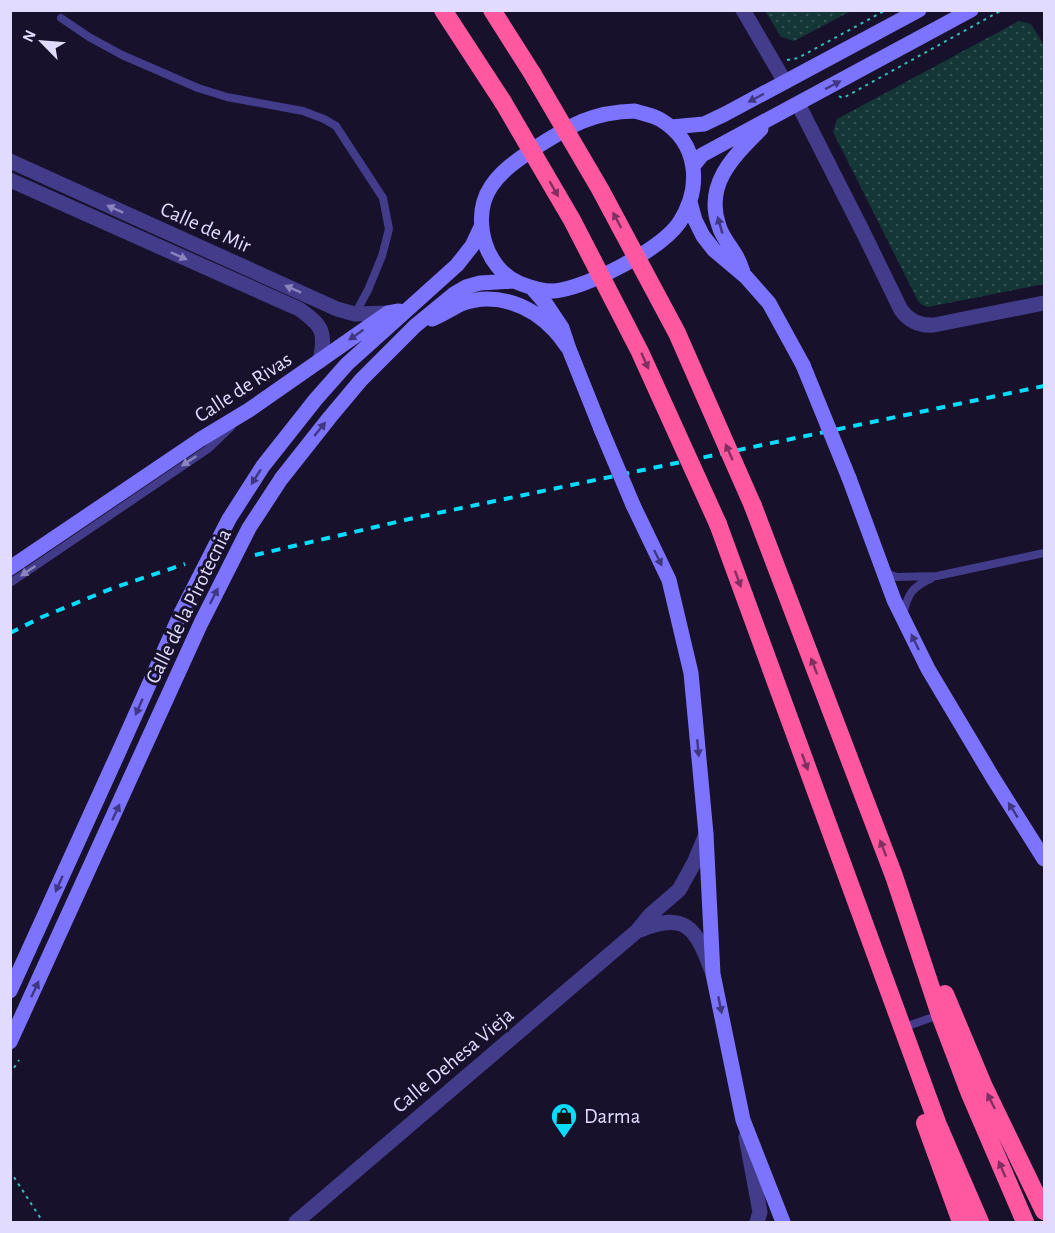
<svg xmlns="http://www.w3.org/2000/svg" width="1055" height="1233" font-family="'Alegreya Sans',sans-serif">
<defs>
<pattern id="grass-dots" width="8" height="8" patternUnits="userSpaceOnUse" patternTransform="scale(1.5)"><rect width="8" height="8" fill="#143636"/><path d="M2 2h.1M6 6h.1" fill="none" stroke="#365254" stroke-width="1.8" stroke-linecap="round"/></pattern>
</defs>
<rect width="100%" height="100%" fill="#17112c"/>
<path fill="url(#grass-dots)" d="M765,11h86l-57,30 -13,-4z
M1019,21l12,3 13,21v239l-116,23 -6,-2 -4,-4 -85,-169 4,-13z"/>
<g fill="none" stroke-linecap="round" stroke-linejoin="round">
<path stroke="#30bfbc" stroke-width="2" stroke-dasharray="3 4.5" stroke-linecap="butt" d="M787,60l11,-2 88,-48
M839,96l3,2 3,-1 157,-87
M10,1074l9,-14
M10,1171l33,51"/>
<path stroke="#423c8b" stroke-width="8" d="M61,18l28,19 33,18 76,33 29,9 76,14 21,8 12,7 47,72 6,31 -7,27 -14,34 -13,24
M885,573l12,4 40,-1 107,-23
M10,583l198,-134 23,-22
M903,616c4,-22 9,-29 29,-38
M902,1028l37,-13"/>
<path stroke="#423c8b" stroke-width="15" d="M743,10l42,72
M798,104l65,128 38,78c8,11 19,16 33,15l110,-22
M10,161l327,148 18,5 33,-1
M10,180l289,129c24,17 27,23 21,52
M640,930c45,-19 56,-2 71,39
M746,1137l14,75 -3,10
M296,1222l341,-291 13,-16 29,-25 15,-27 12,-29"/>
<path stroke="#7c73ff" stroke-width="15" d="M635,111c9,3 18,4 26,9 38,23 41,68 18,103 -19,27 -93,65 -125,68 -12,1 -24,-4 -35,-8 -17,-7 -29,-24 -34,-40 -14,-49 14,-71 50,-95 36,-23 57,-36 100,-37z
M671,127l33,-3 21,-10 194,-104
M693,166l9,-11 269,-145
M690,202l5,18 8,16 11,14 32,27 23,26 34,62
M743,272c-2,-6 -4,-12 -8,-18 -5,-9 -13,-17 -16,-28 -15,-42 15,-70 42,-97
M533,289l13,15 16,24 7,21 32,80
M432,319c10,-4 19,-10 29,-15 34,-13 70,1 93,26 6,6 10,13 15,19
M849,478l45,122 34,69 65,109 51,81
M633,505l36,75 22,93 15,161 7,140 30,146 40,102
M10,568l191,-129 48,-29 139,-97 11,-2
M10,991l111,-244 60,-134 48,-94 34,-53 53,-67 31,-35 110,-99 15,-19 9,-19
M10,1042l191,-419 48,-95 32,-49 49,-62 31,-37 54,-54 39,-32 12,-7 14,-4 33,-2"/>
<path stroke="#ff57a0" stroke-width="18" d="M443,10l60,92
M492,10l40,63
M753,506l141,370 46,139 30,79 55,128
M718,524l220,601 42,97
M945,994l39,93 60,124
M925,1123l36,99"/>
<path stroke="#08dcff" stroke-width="4" stroke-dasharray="9 8" stroke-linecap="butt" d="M255,555l159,-37 630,-132
M10,633l32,-16 71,-29 72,-24"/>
<path stroke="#7c73ff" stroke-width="15" d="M803,365l46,113
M601,429l32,76"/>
<path stroke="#ff57a0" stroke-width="18" d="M532,73l68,116 77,144 76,173
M503,102l69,118 68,132 78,172"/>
</g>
<defs><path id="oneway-solid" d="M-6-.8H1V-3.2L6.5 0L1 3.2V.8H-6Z" transform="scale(1.5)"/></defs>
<g fill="#3f3880">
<use href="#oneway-solid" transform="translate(833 85) rotate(-28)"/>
<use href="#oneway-solid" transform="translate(756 98) rotate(152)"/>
<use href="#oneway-solid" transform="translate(720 225) rotate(-106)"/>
<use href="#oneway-solid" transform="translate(356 335) rotate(145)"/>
<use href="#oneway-solid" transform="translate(320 429) rotate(-51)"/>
<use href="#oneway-solid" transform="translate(256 477) rotate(123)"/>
<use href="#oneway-solid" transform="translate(658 558) rotate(64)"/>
<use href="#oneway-solid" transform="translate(214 596) rotate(-63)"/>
<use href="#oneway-solid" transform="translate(915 642) rotate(-116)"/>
<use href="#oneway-solid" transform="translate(139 707) rotate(114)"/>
<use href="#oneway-solid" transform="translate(698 748) rotate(85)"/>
<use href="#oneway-solid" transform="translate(1013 810) rotate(-122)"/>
<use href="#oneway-solid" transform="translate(116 812) rotate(-65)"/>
<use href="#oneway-solid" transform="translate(59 884) rotate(114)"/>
<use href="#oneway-solid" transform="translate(35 989) rotate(-65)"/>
<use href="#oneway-solid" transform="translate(720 1005) rotate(79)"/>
</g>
<g fill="#7f3060">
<use href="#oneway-solid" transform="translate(554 189) rotate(60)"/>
<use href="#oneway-solid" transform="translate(617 220) rotate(-118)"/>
<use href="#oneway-solid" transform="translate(645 361) rotate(66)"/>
<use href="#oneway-solid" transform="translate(729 452) rotate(-114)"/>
<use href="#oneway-solid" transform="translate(738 579) rotate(70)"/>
<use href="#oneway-solid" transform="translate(814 666) rotate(-111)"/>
<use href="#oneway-solid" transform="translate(805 762) rotate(70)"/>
<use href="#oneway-solid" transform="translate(883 848) rotate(-111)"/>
<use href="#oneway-solid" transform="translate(991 1101) rotate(-116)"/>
<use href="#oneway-solid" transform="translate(1002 1169) rotate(-113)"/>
</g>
<g fill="#8a84bf">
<use href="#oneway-solid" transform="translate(115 209) rotate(-156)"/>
<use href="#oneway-solid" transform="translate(179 256) rotate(24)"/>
<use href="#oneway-solid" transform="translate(293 289) rotate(-156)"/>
<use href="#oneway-solid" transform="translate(189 461) rotate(146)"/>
<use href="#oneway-solid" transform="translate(28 571) rotate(146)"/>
</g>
<defs>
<g id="shop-pin" transform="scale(1.35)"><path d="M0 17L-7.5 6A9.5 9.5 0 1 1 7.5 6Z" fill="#08dcff" stroke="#17112c"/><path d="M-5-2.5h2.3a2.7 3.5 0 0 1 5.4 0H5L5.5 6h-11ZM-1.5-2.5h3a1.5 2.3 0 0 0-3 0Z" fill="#111"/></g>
</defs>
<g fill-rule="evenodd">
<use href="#shop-pin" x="564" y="1116"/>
</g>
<g text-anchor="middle" stroke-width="6" stroke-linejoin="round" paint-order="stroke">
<g font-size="21" fill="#e1dcff" stroke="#17112c">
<text transform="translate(206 227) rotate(24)" y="7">Calle de Mir</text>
<text transform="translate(243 387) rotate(-33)" y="7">Calle de Rivas</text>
<text transform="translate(188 606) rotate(-64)" y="7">Calle de la Pirotecnia</text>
<text transform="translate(453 1060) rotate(-40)" y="7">Calle Dehesa Vieja</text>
</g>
<g font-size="21" fill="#e1dcff" stroke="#17112c" text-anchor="start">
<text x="584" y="1123">Darma</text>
</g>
</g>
<rect width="1055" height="1233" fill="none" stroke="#e1dcff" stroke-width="24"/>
<g transform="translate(42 42) rotate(295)" stroke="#17112c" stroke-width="4.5" paint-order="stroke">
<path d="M0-4.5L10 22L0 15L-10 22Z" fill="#e1dcff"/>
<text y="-9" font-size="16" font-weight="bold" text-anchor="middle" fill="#e1dcff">N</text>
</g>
</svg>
